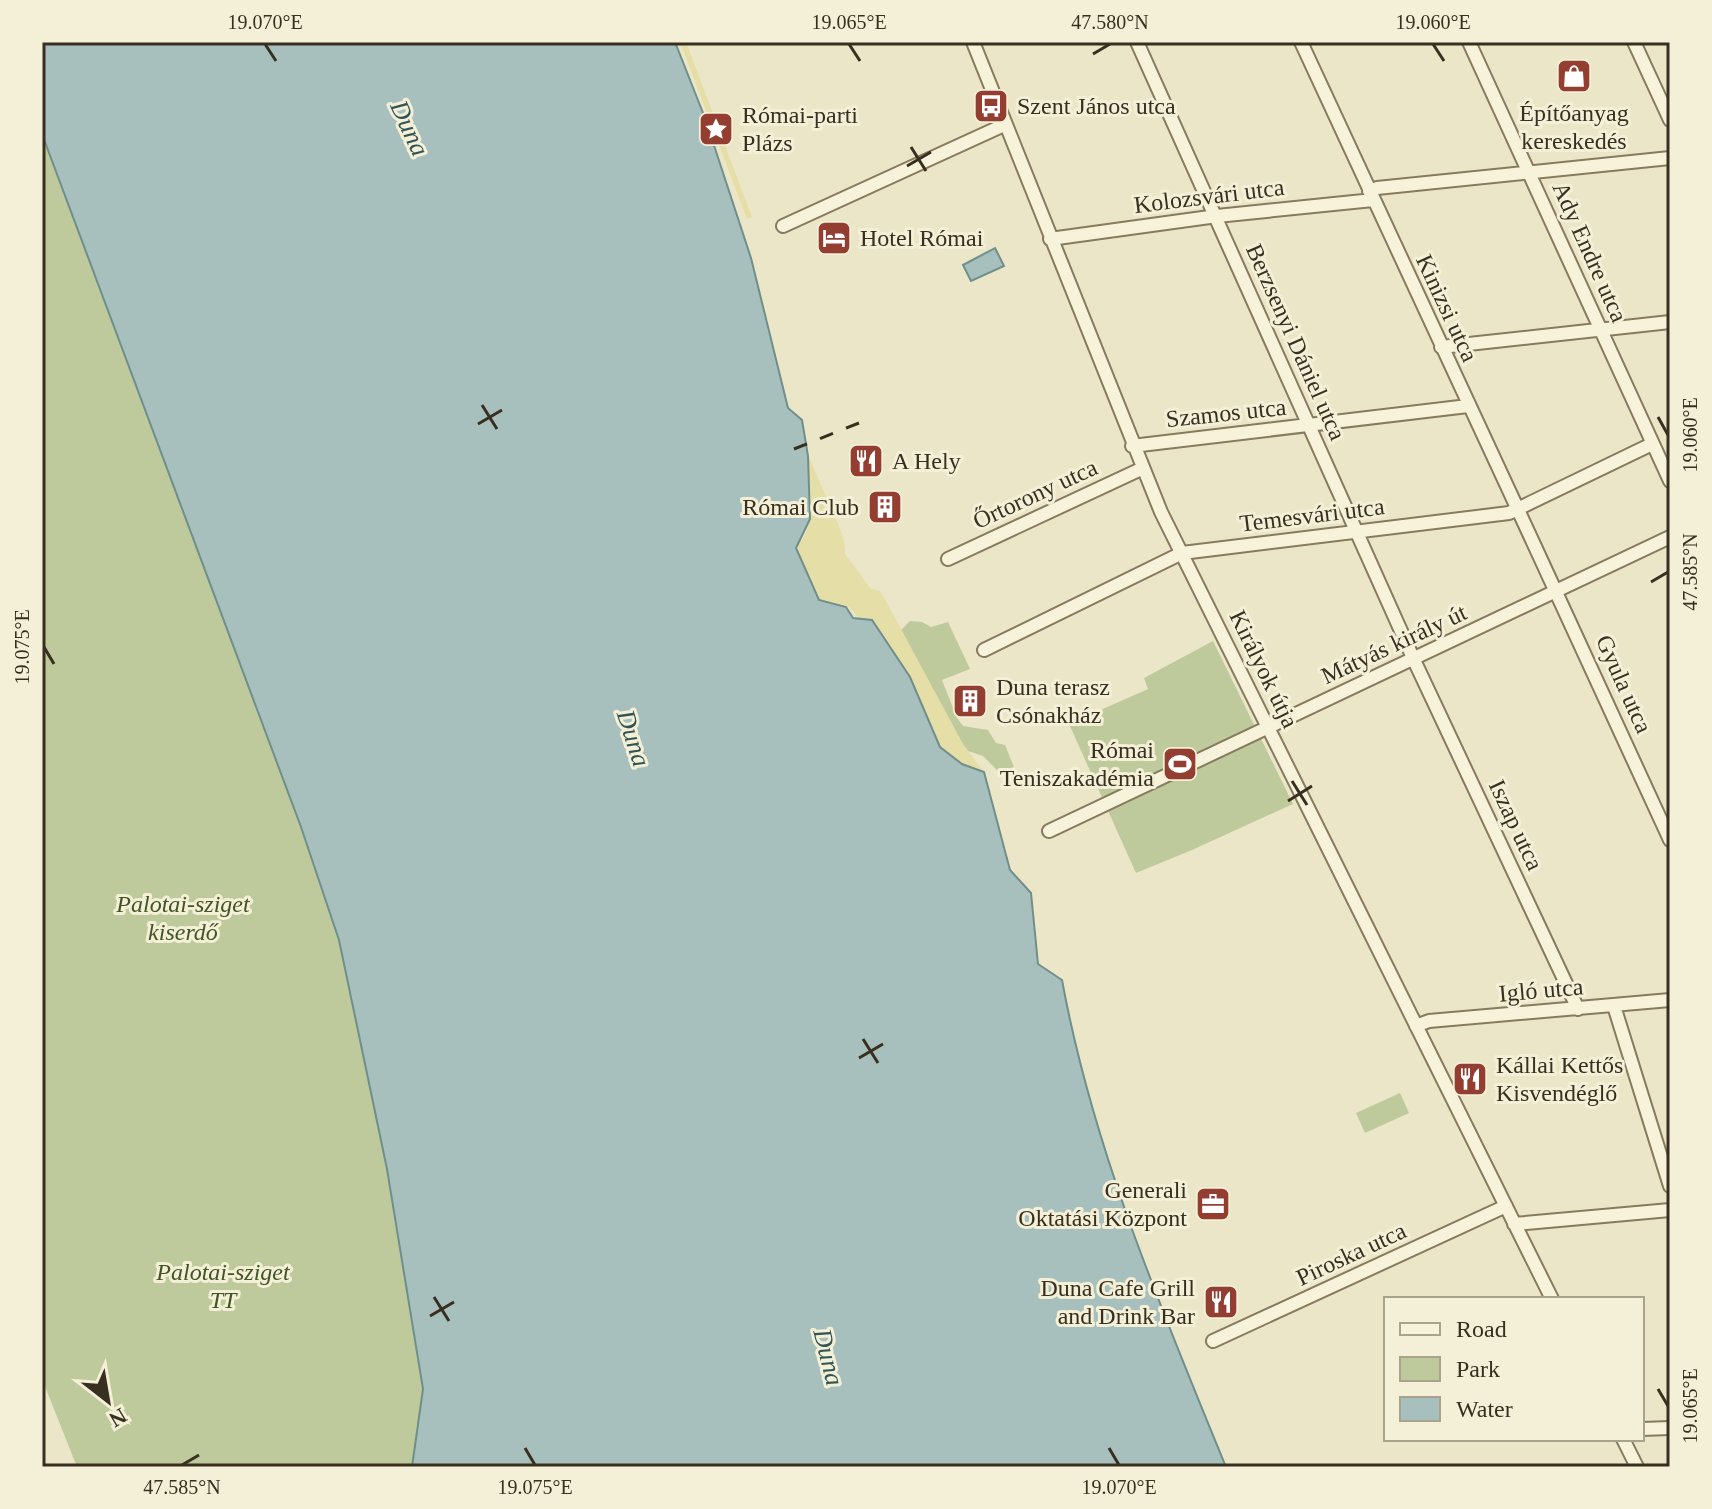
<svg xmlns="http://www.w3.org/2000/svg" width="1712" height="1509" font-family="'Times New Roman',serif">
<rect width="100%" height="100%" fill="#ece6c8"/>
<path fill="#beca9c" d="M42,134l259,693 38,113 48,229 36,220 -11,78h-335l-35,-88z
M910,621l12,1 9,5 17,-5 22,47 -28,11 15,38 6,8 25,4 8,13 9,2 9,22 -16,4 -15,-15 -24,-8 -63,-113z
M1213,641l80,163 -101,46 -56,23 -67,-149 79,-35 -4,-11z
M1400,1093l9,20 -44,20 -9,-20z"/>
<path fill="#e6dea7" d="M680,42h6l66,175 -5,2z
M808,455l31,71 5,14 1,14 26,35 9,2 7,12 76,141 21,28 -22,-8 -22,-17 -30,-70 -38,-57 -13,-2 -10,-11 -30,-7 -23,-52c22,-23 12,-62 12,-93z"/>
<path fill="#a8c0bd" stroke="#6f8f8b" stroke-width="2" d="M42,42h633l30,76 46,140 37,150 14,12 6,36 2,63 -14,29 23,52 27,7 7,11 19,2 38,57 30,70 22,17 22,8 26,98 21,23 7,71 24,16c31,169 99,328 164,487h-814l11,-78 -36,-220 -48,-229 -38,-113 -259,-693z
M995,248l9,18 -33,15 -8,-16z"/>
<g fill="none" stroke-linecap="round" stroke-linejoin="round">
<g stroke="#877a5e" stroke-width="16">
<path id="minor" d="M973,42l188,470 391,787
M1137,42l277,618 164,349
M1301,42c122,267 248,531 369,798
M1469,42l201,439
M1634,42l36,78
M1369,191l8,-3 293,-30
M783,226l221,-101
M1050,239l167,-23 156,-16
M1441,347l229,-25
M1132,446l336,-40
M948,559l193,-90
M984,650l198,-97 327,-40 143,-69
M1049,831l621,-294
M1614,1006l56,180
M1416,1026l13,-5 241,-21
M1514,1224l156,-14
M1213,1341l293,-135
M1642,1429l28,-1
M1623,1439l14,28"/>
</g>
<use href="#minor" stroke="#f7f3db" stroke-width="12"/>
<path stroke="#382f20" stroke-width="3" stroke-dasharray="14 14" stroke-linecap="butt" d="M794,449l75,-30"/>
</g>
<path fill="none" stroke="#382f20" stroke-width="3" d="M265,44l11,17M849,44l11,17M1433,44l11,17M1093,54l17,-10M911,147l15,24M907,166l24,-14M482,405l15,24M1658,417l10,18M478,424l24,-14M1651,582l17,-10M44,647l10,17M1292,781l15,24M1288,801l24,-15M863,1039l15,24M859,1058l24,-14M434,1297l15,24M430,1316l24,-14M1658,1389l10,17M525,1448l10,17M1109,1448l10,17M182,1465l17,-10"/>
<defs>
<g id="shop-square" transform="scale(1.8)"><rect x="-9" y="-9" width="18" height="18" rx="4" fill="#933e31" stroke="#f4f0d7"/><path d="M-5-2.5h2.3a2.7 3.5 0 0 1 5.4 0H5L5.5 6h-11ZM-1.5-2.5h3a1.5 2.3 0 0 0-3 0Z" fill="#fff"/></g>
<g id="bus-square" transform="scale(1.8)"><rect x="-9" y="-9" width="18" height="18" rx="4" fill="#933e31" stroke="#f4f0d7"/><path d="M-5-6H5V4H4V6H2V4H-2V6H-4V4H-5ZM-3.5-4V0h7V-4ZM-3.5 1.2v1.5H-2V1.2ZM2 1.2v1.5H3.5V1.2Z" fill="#fff"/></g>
<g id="sight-square" transform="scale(1.8)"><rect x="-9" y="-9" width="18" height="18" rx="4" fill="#933e31" stroke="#f4f0d7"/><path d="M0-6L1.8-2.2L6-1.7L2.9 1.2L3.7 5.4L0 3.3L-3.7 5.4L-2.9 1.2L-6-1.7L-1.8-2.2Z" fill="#fff"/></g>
<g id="hotel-square" transform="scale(1.8)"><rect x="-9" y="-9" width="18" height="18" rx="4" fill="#933e31" stroke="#f4f0d7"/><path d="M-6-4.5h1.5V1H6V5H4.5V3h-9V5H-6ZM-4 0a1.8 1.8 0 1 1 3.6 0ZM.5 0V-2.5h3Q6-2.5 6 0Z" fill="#fff"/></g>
<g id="restaurant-square" transform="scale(1.8)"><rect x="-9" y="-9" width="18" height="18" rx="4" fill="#933e31" stroke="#f4f0d7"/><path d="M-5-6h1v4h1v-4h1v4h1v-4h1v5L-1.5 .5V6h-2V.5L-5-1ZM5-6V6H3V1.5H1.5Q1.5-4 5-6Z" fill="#fff"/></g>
<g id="building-square" transform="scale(1.8)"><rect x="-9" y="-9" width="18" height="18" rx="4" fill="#933e31" stroke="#f4f0d7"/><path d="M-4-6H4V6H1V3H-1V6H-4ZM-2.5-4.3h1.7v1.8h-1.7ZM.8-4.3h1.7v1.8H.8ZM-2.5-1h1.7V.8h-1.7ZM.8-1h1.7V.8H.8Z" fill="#fff"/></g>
<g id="stadium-square" transform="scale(1.8)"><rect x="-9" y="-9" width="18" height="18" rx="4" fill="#933e31" stroke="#f4f0d7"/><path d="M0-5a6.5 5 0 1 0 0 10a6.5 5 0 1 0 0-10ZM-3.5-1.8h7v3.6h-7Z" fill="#fff"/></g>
<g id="office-square" transform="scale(1.8)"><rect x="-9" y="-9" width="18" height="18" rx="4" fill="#933e31" stroke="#f4f0d7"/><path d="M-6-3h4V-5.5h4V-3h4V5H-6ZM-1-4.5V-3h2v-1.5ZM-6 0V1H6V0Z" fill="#fff"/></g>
</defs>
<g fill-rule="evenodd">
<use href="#shop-square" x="1574" y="76"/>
<use href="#bus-square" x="991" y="106"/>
<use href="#sight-square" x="716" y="129"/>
<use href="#hotel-square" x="834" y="238"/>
<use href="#restaurant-square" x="866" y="461"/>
<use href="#building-square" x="885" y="507"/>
<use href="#building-square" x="970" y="701"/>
<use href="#stadium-square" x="1180" y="764"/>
<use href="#restaurant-square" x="1470" y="1079"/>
<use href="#office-square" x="1213" y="1204"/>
<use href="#restaurant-square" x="1221" y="1302"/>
</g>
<g text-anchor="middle" stroke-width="6" stroke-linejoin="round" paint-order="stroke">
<g font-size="24" fill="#382f20" stroke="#f4f0d7" text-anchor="start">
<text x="1017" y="114">Szent János utca</text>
<text x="1574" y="121" text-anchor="middle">Építőanyag<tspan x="1574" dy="28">kereskedés</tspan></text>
<text x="742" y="123">Római-parti<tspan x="742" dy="28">Plázs</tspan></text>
<text x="860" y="246">Hotel Római</text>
<text x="892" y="469">A Hely</text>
<text x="859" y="515" text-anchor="end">Római Club</text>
<text x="996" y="695">Duna terasz<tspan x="996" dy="28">Csónakház</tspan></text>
<text x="1154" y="758" text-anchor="end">Római<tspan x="1154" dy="28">Teniszakadémia</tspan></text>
<text x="1496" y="1073">Kállai Kettős<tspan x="1496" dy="28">Kisvendéglő</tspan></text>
<text x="1187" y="1198" text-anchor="end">Generali<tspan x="1187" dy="28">Oktatási Központ</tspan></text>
<text x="1195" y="1296" text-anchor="end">Duna Cafe Grill<tspan x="1195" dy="28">and Drink Bar</tspan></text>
</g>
<g font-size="24" fill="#382f20" stroke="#f4f0d7">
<text transform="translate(1209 196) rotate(-7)" y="8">Kolozsvári utca</text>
<text transform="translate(1590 252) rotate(66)" y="8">Ady Endre utca</text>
<text transform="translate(1447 308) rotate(65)" y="8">Kinizsi utca</text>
<text transform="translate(1296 342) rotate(66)" y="8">Berzsenyi Dániel utca</text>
<text transform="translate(1226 413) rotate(-6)" y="8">Szamos utca</text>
<text transform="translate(1035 494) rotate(-25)" y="8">Őrtorony utca</text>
<text transform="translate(1312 515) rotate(-7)" y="8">Temesvári utca</text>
<text transform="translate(1394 644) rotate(-25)" y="8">Mátyás király út</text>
<text transform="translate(1264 669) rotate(64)" y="8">Királyok útja</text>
<text transform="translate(1624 684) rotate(66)" y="8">Gyula utca</text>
<text transform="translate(1516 825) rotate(65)" y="8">Iszap utca</text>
<text transform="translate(1541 990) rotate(-5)" y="8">Igló utca</text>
<text transform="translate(1351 1254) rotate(-25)" y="8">Piroska utca</text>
</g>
<g font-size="24" font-style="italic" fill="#435428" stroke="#f4f0d7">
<text x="183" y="912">Palotai-sziget<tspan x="183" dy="28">kiserdő</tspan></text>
<text x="223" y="1280">Palotai-sziget<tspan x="223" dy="28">TT</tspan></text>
</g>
<g font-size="26" font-style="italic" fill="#315457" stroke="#f4f0d7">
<text transform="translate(410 128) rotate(65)" y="9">Duna</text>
<text transform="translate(634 738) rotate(72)" y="9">Duna</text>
<text transform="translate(829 1357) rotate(76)" y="9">Duna</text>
</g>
</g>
<rect width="1712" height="1509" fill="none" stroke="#f4f0d7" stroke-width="88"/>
<rect x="1384" y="1297" width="260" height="144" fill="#f4f0d7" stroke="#a9a38e" stroke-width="2"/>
<rect x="1400" y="1323" width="40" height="12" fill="#f7f3db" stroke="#a9a38e" stroke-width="2"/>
<text x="1456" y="1337" font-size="24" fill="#382f20">Road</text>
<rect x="1400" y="1357" width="40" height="24" fill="#beca9c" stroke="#a9a38e" stroke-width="2"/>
<text x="1456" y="1377" font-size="24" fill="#382f20">Park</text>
<rect x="1400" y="1397" width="40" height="24" fill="#a8c0bd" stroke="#a9a38e" stroke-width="2"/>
<text x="1456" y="1417" font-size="24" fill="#382f20">Water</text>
<g transform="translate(108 1401) rotate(149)" stroke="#f4f0d7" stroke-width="6" paint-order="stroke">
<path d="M0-6L14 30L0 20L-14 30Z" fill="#382f20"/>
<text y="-12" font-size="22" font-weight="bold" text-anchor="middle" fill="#382f20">N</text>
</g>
<rect x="44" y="44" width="1624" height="1421" fill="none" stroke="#382f20" stroke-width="3"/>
<g font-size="20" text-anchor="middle" fill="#382f20">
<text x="265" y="29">19.070°E</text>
<text x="849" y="29">19.065°E</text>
<text x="1110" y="29">47.580°N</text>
<text x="1433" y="29">19.060°E</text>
<text transform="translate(1690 435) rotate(-90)" y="7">19.060°E</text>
<text transform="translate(1690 572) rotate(-90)" y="7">47.585°N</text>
<text transform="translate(22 647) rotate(-90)" y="7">19.075°E</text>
<text transform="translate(1690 1406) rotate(-90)" y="7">19.065°E</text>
<text x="182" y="1494">47.585°N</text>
<text x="535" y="1494">19.075°E</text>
<text x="1119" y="1494">19.070°E</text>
</g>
</svg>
